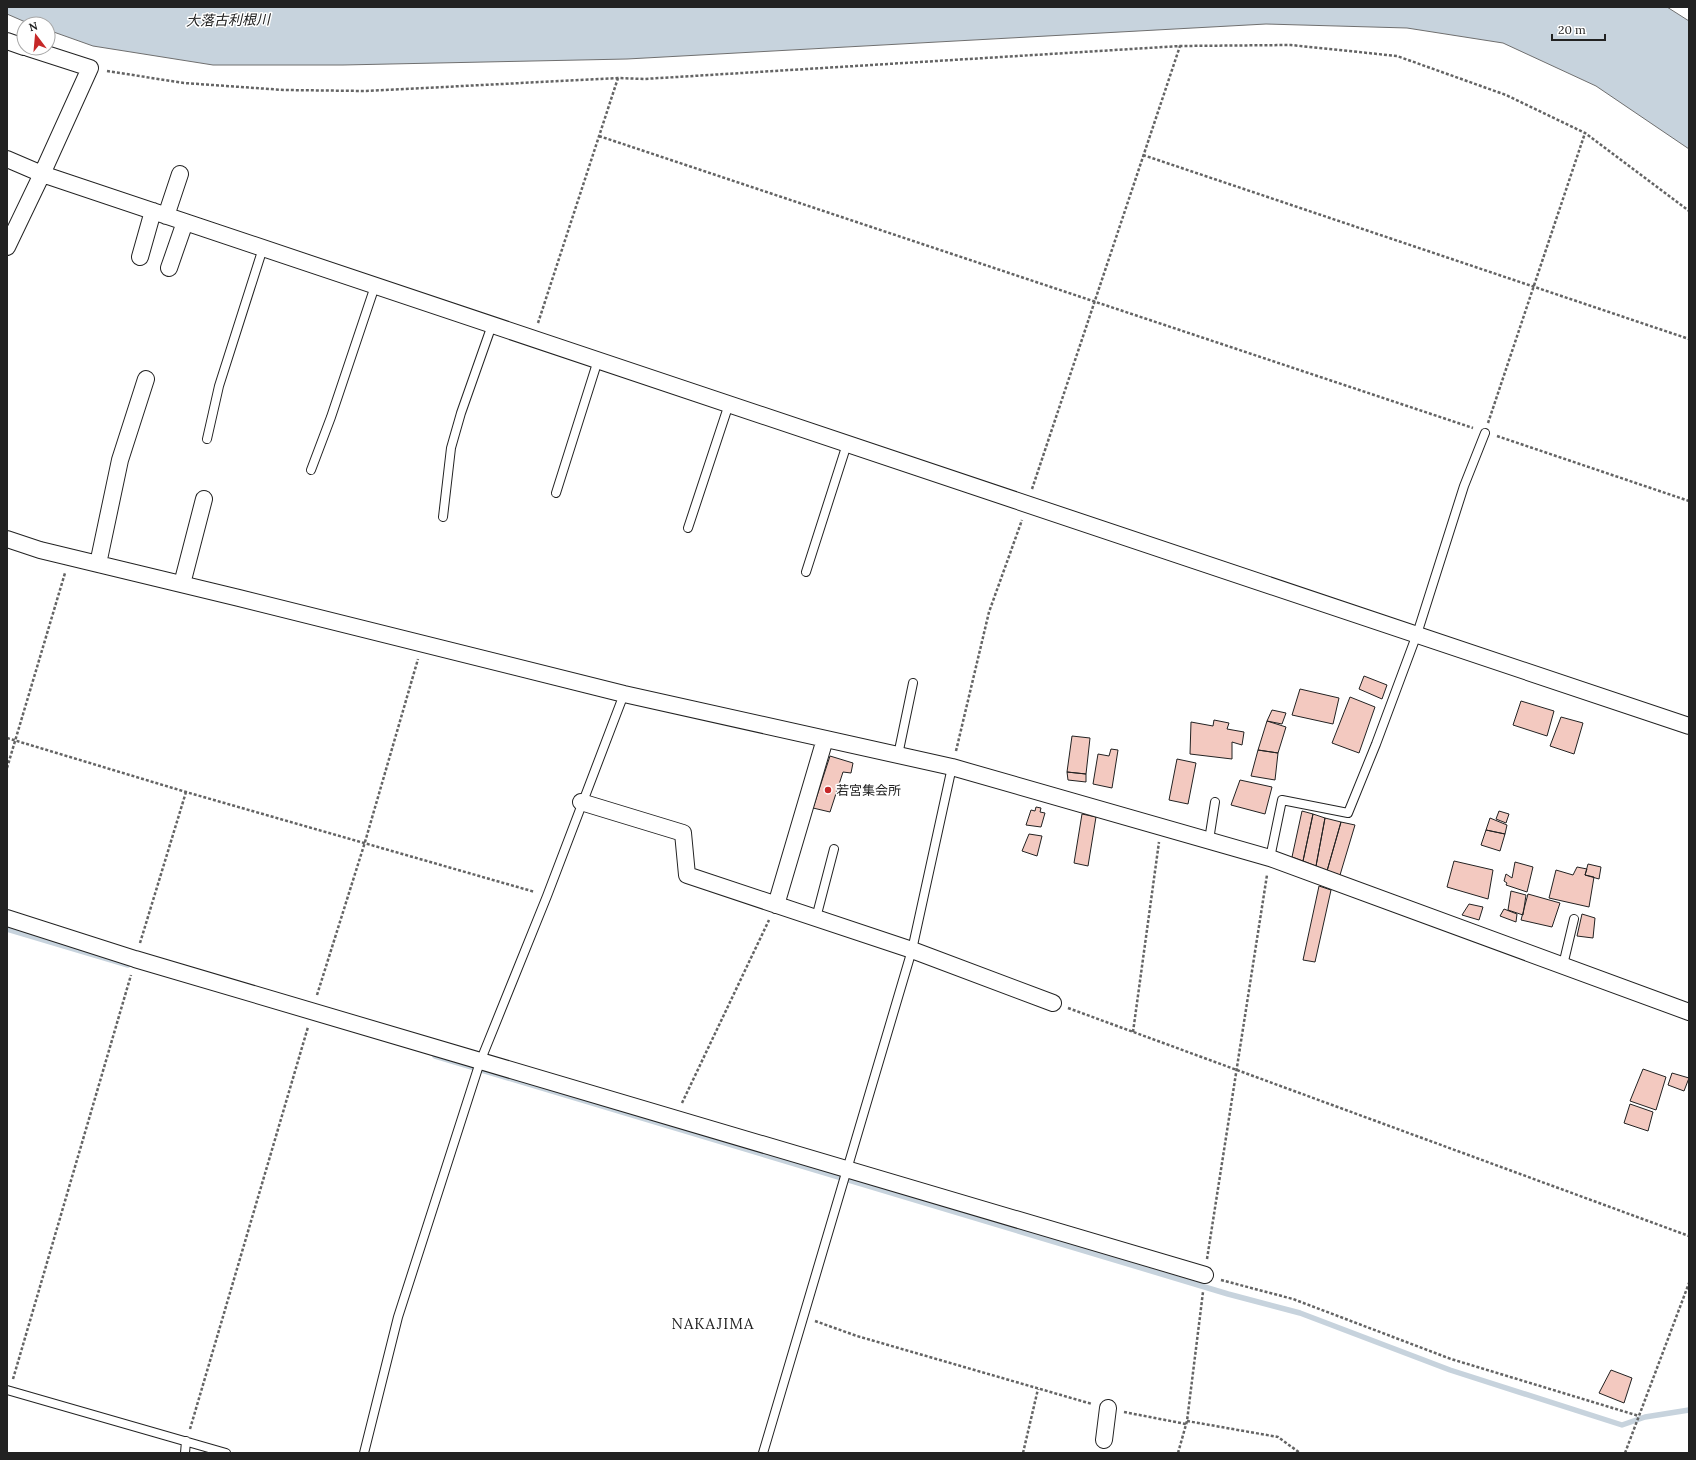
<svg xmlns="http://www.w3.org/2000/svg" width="1696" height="1460" font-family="Lora,'Noto Sans JP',serif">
<rect width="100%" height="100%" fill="#fff"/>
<path fill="#c7d3dd" stroke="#6f6f6f" d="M7,7h1660l22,14v128l-93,-63 -93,-43 -96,-15 -141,-4 -639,35 -284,6h-130l-120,-19 -45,-16v-6h-18l-23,-10z"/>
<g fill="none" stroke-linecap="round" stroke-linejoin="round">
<path stroke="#c7d3dd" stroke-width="5.5" d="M7,929l121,36
M435,1056l793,238 72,19 150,57 172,55 23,-8 44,-7"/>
</g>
<path fill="#f3c9c0" stroke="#222" d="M1364,676l23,9 -5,14 -23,-10z
M1300,689l39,9 -6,26 -41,-9z
M1350,697l25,10 -16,46 -27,-10z
M1521,701l33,10 -7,25 -34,-11z
M1272,710l14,3 -4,11 -15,-3z
M1561,717l22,6 -9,31 -24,-8z
M1214,720l15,3 -2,6 17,3 -2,13 -10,-3v17l-42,-5 1,-32 22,4z
M1267,721l19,6 -8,26 -20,-3z
M1072,736l18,2 -4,36 -19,-2z
M1111,749l7,1 -6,38 -19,-4 5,-30 11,2z
M1258,750l20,3 -3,27 -24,-4z
M830,756l23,7 -2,10 -8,-1 -13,40 -17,-4z
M1177,759l19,4 -8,41 -19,-4z
M1067,772l19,2v8l-18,-2z
M1240,780l32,7 -7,27 -34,-9z
M1036,807l5,1 -1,4 5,1 -4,14 -15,-2 5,-15 4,1z
M1302,811l11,3 -10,47 -11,-4z
M1499,811l10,3 -3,9 -10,-4z
M1082,814l14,3 -8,49 -14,-3z
M1313,814l12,4 -9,48 -13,-5z
M1325,818l16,4 -14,49 -11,-5z
M1490,818l17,7 -2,9 -19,-4z
M1341,822l14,3 -15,50 -13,-4z
M1486,830l19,4 -5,17 -19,-6z
M1029,834l13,2 -5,20 -15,-5z
M1454,861l39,9 -5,29 -41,-12z
M1515,862l18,5 -6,25 -21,-7 1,-2 -3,-2 2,-7 6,4z
M1588,864l13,3 -2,12 -14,-4z
M1577,867l10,2 -2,6 9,2 -5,30 -40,-9 7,-28 17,5z
M1319,886l12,4 -16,72 -12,-2z
M1511,891l15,4 -3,20 -15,-5z
M1528,894l32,9 -8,24 -31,-7z
M1469,904l14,3 -4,13 -17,-5z
M1504,909l13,5 -1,8 -16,-6z
M1582,914l13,4 -2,20 -16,-2z
M1643,1069l23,8 -10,33 -26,-9z
M1672,1073l17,5 -5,13 -16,-6z
M1630,1104l23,8 -5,19 -24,-8z
M1611,1370l21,8 -8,25 -25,-10z"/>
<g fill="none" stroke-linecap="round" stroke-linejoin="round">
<g stroke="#222" stroke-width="10">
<path id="service" d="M207,439l12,-53 44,-138
M311,470l20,-53 44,-131
M556,493l42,-133
M443,517l8,-69 10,-35 31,-88
M688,528l41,-124
M806,572l41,-128
M898,755l15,-72
M1209,840l6,-38
M1270,858l12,-58 66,13 28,-69 41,-110 47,-148 21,-53
M816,918l18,-69
M1563,965l11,-46
M7,1390l219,63
M185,1453l1,-12
M364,1453l34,-136 82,-255 67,-166 77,-202
M763,1453l149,-503 40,-183"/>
</g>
<g stroke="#222" stroke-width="18">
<path id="minor" d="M7,41l17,6
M7,159l35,15 1647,552
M166,216l14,-42
M7,247l35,-73 48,-106 -62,-20
M140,257l13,-46
M169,268l16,-46
M7,539l33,11 199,48 385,96 328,73 318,91 419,154
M98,564l22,-104 26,-81
M182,584l22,-85
M581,802l102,31 4,42 225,75 141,53
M776,905l49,-166
M7,918l128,41 1070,316
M1104,1440l4,-32"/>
</g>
<path stroke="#646464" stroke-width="2.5" stroke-dasharray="3 2" stroke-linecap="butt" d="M107,71l77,12 100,7 82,1 252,-13 26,1 536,-33 111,-1 106,11 109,39 79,38 104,78
M599,136l874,292
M1143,155l546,184
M538,323l80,-245
M1488,423l97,-290
M1497,436l192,65
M1032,489l148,-443
M7,738l179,54 349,100
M956,751l33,-139 33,-92
M7,768l58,-195
M140,943l46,-151
M317,995l48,-153 53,-183
M1068,1008l621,228
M1133,1032l26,-190
M682,1103l87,-183
M1207,1259l60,-384
M1221,1280l72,19 158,60 188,57
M815,1321l42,15 235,68
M13,1379l118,-404
M1124,1412l62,12
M1187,1421l91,16 22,16
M190,1429l118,-402
M1023,1453l15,-64
M1178,1453l9,-32 16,-129
M1625,1453l64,-170"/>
<use href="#service" stroke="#fff" stroke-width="8"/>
<use href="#minor" stroke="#fff" stroke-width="16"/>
</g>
<circle fill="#c62828" stroke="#fff" stroke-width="1.5" cx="828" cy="790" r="4"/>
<g text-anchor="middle" stroke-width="3" stroke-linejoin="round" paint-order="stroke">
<g font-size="13" fill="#222" stroke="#fff" text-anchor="start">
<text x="836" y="795">若宮集会所</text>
</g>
<g font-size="14" font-style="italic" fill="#222" stroke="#fff">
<text transform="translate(228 20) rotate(-1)" y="5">大落古利根川</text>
</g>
<g font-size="15" letter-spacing="1" fill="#222" stroke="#fff">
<text x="713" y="1329">NAKAJIMA</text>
</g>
</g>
<rect width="1696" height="1460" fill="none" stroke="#222222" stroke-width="16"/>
<g transform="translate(36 36) rotate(344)"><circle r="19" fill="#ffffff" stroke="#a7a7a7"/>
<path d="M0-3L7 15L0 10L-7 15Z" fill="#c62828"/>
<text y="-6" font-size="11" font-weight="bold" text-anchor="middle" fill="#222222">N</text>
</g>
<path d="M1552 34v6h53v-6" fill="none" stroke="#222222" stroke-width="2"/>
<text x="1558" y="34" font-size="12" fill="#222222" stroke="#ffffff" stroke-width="3" paint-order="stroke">20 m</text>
</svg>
